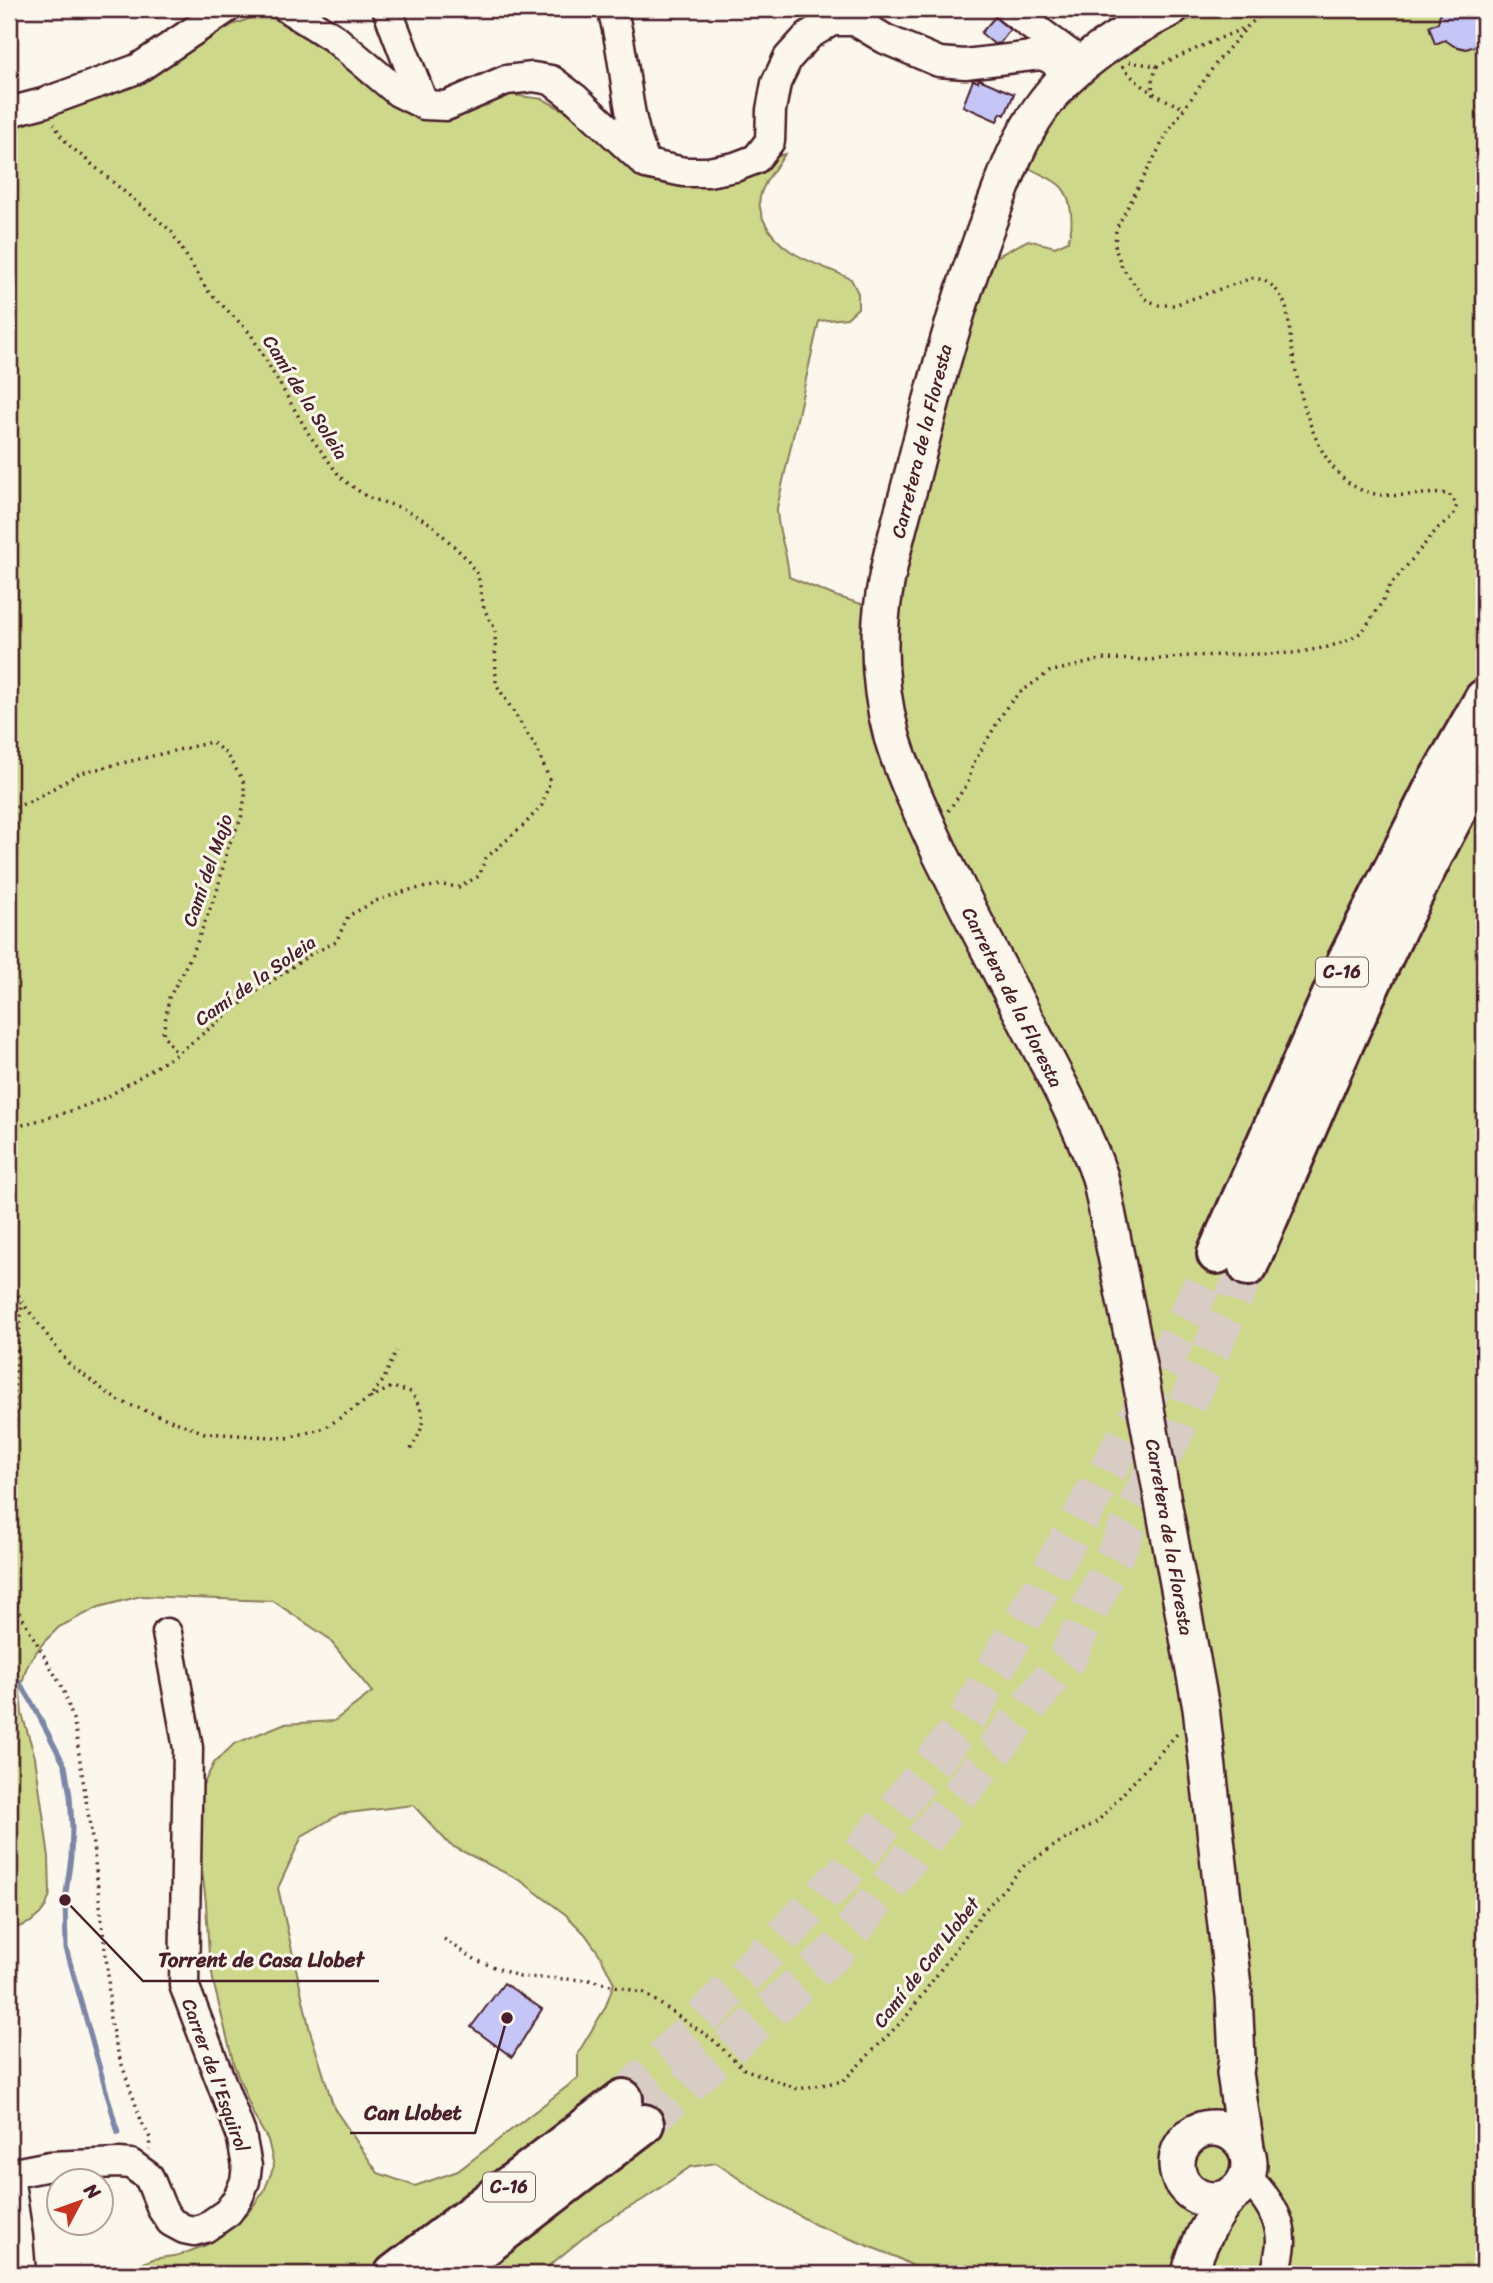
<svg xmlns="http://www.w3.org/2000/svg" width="1493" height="2283" font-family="Sriracha,sans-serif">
<rect width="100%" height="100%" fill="#fbf7ec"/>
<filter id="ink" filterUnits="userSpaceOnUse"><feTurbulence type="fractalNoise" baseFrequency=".0143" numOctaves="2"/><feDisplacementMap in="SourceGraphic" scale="14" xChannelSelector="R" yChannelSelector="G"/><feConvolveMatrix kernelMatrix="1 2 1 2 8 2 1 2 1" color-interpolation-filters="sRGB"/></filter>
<g filter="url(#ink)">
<path fill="#ebe8f0" d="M1484,2083v191h-9z"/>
<path fill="#cdd88b" stroke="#8c7c5b" stroke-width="2" fill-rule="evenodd" d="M1219,9h265v997l-2,6 2,11v72l-8,33 8,5v950l-9,191h-547l-32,-17 -80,-32 -53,-30 -47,-32 -26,4 -46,32 -45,26 -60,49h-414l3,-5 25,-10 27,-4 26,-10 22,-14 20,-18 16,-22 10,-25 -6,-26 -14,-24 -20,-51 -20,-80 -5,-29 -3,-53 -11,-91 7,-25 12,-24 20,-19 49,-20 51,-3 38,-29 -44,-54 -55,-37 -132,-5 -42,11 -40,20 -15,15 -13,17 -5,10 -6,22 2,23 13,43 14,100 1,37 -4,12 -6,8 -9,8 -22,9v-1801l133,-49 90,-56 30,-11 30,12 63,46 61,37 88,-15 39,5 44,24 54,54 46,9 36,-5 34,-18 28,-9c-8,13 -22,28 -25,43 -2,7 1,16 3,22 18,39 54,43 88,60l7,14v15l-11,10 -28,3 -42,187c0,26 11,43 12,69l46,19 50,15 29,-106 80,-247 34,-18 27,7 13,-6c4,-11 4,-17 3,-28 -3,-32 -19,-32 -44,-46l21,-44 53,-56 73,-42zM413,1805l37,40 71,36 44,33 20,20 15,21 14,28 -9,25 -27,45v25l-120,93 -43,15 -37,-13 -44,-65 -24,-77 -32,-143 24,-52 38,-22z"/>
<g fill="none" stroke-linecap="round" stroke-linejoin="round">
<path stroke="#7c86a6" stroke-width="5" d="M9,1665l22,36 34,65 5,30 2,31 -1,30 -6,43 1,48 52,185"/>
</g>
<path fill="#c5c5f8" stroke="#4a1f2b" stroke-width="2" d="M1441,9h43v34l-18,6 -12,-3 -9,-6 -10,4 -6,-18 9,-3z
M995,17l15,13 -10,13 -6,1 -13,-11z
M979,79l35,15 -9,21 -4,-2 -4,8 -34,-15 10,-26 5,2z
M504,1983l38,26 -30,48 -41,-30z"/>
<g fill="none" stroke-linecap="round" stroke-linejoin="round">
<path stroke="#d8ccc5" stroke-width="38" stroke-dasharray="38 19" stroke-linecap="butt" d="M623,2099l219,-223 124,-155 176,-312 75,-155
M644,2124l192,-173 232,-294 76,-166 31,-59 73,-166"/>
<g stroke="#4a1f2b" stroke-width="33">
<path id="minor" d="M288,9l46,29 64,54 26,13 22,1 60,-26 27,-3 18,3 25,19 70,65 38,8h24l27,-5 21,-8 14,-18 1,-31 5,-27 12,-25 21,-23 23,-14h23l30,18 54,23 26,2 76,-9 10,4 18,17
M387,9l37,96
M612,9c15,50 12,105 33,152
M1009,9l66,49
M9,112l34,-9 94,-34 89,-60
M9,2174l41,-8 69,-3 12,1 18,13 13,32 9,13 13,7 10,2 11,-3 23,-16 10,-14 7,-17 2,-15 -6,-32 -57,-149 4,-237 -21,-115
M9,2176l9,61 3,37
M1247,2178c17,16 34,37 34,63 0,11 -4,22 -5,33"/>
</g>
<g stroke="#4a1f2b" stroke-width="40">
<path id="major" d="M1170,9c-49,25 -97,54 -129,99 -23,32 -36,70 -50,107 -33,84 -56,170 -78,258 -12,48 -28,97 -32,147 -3,39 1,80 11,117 12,40 31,78 48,116 31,63 64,125 96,187 23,44 47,89 64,137l35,172 66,359 33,287 3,63 -2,15 11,75
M1177 2164a36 36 0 1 1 72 0a36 36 0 1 1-72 0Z
M1190,2274c5,-25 23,-59 40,-78"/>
</g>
<g stroke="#4a1f2b" stroke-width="44">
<path id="highway" d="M1217,1254l130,-293 90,-179 47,-83
M1248,1266c73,-171 144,-343 236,-505
M394,2274l229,-175
M449,2274l195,-150"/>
</g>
<path stroke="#4a1f2b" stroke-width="3.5" stroke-dasharray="2 5" stroke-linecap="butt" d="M1129,62l28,4 89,-39
M1122,66c17,21 36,31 62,42
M1153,95l-1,-14 5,-15
M9,810l26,-11 45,-26 132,-31 14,12 17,26 2,16 -4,23 -13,28 -11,44 -23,59 -25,48 -6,36 14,20
M948,811l20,-28 5,-19 33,-56 12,-14 31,-22 55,-13 46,1 39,-4 106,-3 33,-6 21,-7 14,-9 19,-29 8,-16 48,-58 15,-12 4,-11 -8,-11c-30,-3 -61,8 -90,-5 -44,-21 -60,-95 -67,-140 -3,-14 -2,-34 -8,-47 -7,-14 -16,-23 -32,-24l-78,27h-15l-14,-6 -23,-32 -7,-19 1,-19 53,-99 48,-68 31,-36 19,-17
M9,1129l65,-19 33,-13 70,-43 79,-62 55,-38 25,-12 12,-26 30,-16 31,-10 32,-5 18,2 20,-11 7,-18 39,-34 17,-19 8,-24 -13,-32 -41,-65 -1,-55 -11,-20 -6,-34 -14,-19 -33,-32 -29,-16 -35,-11 -26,-19 -31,-42 -60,-103 -43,-43 -36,-59 -101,-85 -9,-10 -7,-12
M9,1276l13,26 47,62 48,36 88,33 82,5 38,-10 43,-29 15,-18 13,-30
M370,1398l22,-11 19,5c17,25 14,33 -1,59
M9,1434l6,-14 -1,-30 8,-86
M9,1594l54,95 11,33 19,123 15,129 2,47 9,35 23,67 8,15 -1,12
M444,1939l32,21 44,17 70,3 54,13 68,46 32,30 54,20 45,-8 63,-64 76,-104 42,-47 36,-24 37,-20 81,-89"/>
<use href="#minor" stroke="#fbf7ec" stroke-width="28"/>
<use href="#major" stroke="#fbf7ec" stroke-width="35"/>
<use href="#highway" stroke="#fbf7ec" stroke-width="38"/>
</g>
</g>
<g text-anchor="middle" stroke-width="6" stroke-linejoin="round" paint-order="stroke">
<g fill="#fbf7ec" stroke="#7f6065" stroke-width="2">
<rect x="1316" y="957.5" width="52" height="29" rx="5"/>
<rect x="483" y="2172.5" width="52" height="29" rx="5"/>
</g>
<g font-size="18" font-weight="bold" fill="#4a1f2b">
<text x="1342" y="978">C-16</text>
<text x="509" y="2193">C-16</text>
</g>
<g font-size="19" fill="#4a1f2b" stroke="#fbf7ec">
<text transform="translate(306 397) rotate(58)" y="7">Camí de la Soleia</text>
<text transform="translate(921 441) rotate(-76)" y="7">Carretera de la Floresta</text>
<text transform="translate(207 870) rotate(-71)" y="7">Camí del Majo</text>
<text transform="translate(255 980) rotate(-35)" y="7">Camí de la Soleia</text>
<text transform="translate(1013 997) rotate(63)" y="7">Carretera de la Floresta</text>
<text transform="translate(1170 1537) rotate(80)" y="7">Carretera de la Floresta</text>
<text transform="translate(926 1962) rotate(-52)" y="7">Camí de Can Llobet</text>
<text transform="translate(216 2075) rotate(70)" y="7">Carrer de l'Esquirol</text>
</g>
</g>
<path fill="none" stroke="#4a1f2b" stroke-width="2.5" d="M65 1900L143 1981H379M507 2018L475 2133H350"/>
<g fill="#4a1f2b" stroke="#fbf7ec" stroke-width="2.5">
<circle cx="65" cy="1900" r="7"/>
<circle cx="507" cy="2018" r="7"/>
</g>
<g font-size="21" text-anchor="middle" font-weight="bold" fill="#4a1f2b" stroke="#fbf7ec" stroke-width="6" stroke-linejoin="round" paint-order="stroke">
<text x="261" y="1967">Torrent de Casa Llobet</text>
<text x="413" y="2120">Can Llobet</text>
</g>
<rect width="1493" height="2283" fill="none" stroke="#fbf7ec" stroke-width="35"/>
<rect x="18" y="18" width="1458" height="2248" fill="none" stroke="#4a1f2b" stroke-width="2.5" filter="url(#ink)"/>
<g transform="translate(80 2202) rotate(49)"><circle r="33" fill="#fbf7ec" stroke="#b4a19f" stroke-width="2"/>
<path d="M0-5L12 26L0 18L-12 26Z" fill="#c8321e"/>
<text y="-10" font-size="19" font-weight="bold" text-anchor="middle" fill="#4a1f2b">N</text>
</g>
</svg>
